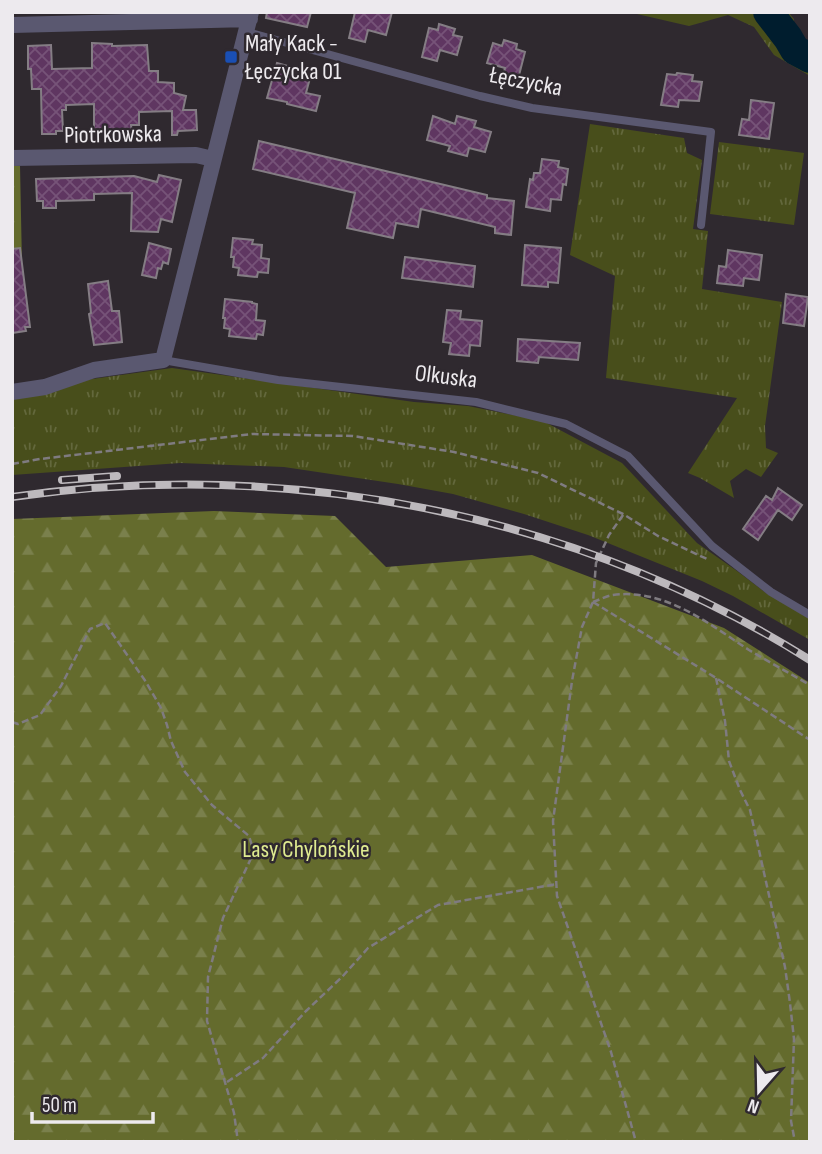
<svg xmlns="http://www.w3.org/2000/svg" width="822" height="1154" font-family="'Sofia Sans Condensed',sans-serif">
<defs>
<pattern id="grass-tufts" width="24" height="20" patternUnits="userSpaceOnUse" patternTransform="scale(1.75)"><rect width="24" height="20" fill="#484e1b"/><path d="M3 7l-1-3M5 7V3M7 7l1-3M15 17l-1-3M17 17v-4M19 17l1-3" fill="none" stroke="#63683c"/></pattern>
<pattern id="forest-firs" width="22" height="20" patternUnits="userSpaceOnUse" patternTransform="scale(1.75)"><rect width="22" height="20" fill="#646b2d"/><path d="M5 1l3.5 6h-7zM16 11l3.5 6h-7z" fill="#7a804c"/></pattern>
<pattern id="building-cross-hatch" width="8" height="8" patternUnits="userSpaceOnUse" patternTransform="scale(1.75)"><rect width="8" height="8" fill="#5f3661"/><path d="M0 0l8 8M0 8l8-8" fill="none" stroke="#765378"/></pattern>
</defs>
<rect width="100%" height="100%" fill="#2f292f"/>
<path fill="url(#grass-tufts)" d="M635,12h153l6,7v15l16,13v29l-36,-21 -20,-28 -26,-12 -39,11 -52,-12z
M590,124l94,14 3,15 15,7 -9,69 15,2 -6,58 80,13 -17,124 1,22 12,5 -17,24 -15,-8 -16,12 4,17 -34,-20 -12,-5 49,-75 -131,-20 9,-102 -45,-21z
M719,142l85,11 -10,72 -84,-11z
M172,368l242,34 54,4 75,15 79,42 75,80 40,28 29,22 44,26v21l-77,-44 -31,-15 -114,-46 -64,-21 -71,-20 -55,-10 -114,-17 -104,-4 -168,12v-77l80,-19z"/>
<path fill="url(#forest-firs)" d="M12,166h8l2,99h-10z
M214,511l121,5 51,51 146,-12 192,73 86,55v459h-798v-623z"/>
<g fill="none" stroke-linecap="round" stroke-linejoin="round">
<path stroke="#001d2e" stroke-width="30" d="M768,12l20,26 7,12 15,8"/>
</g>
<path fill="url(#building-cross-hatch)" stroke="#847d84" stroke-width="2" d="M267,12h44l-4,15 -41,-9z
M355,12h37l-6,23 -18,-5 -3,12 -16,-4z
M439,24l16,5 -2,6 9,2 -5,18 -17,-5 -3,11 -15,-4 7,-29 9,2z
M504,40l13,4 -1,5 9,3 -8,31 -15,-4 3,-11 -18,-5 6,-20 9,3z
M92,43l20,1v2l35,-1 2,26h9v11l16,1v10l12,3 -3,14h13l1,20 -19,1 -1,4h-5v-24l-33,1v13h-8l1,8h-38v-29l-28,1v5h-4l1,21h-7v3h-14l-1,-45h-9l-1,-20h-3v-23l23,-1 1,24 40,-1z
M277,63l21,6 -2,6 14,3 -4,15 14,3 -4,15 -29,-7v-2l-20,-4z
M677,73l16,2 -1,6 10,1 -3,19 -20,-1 -1,7 -17,-2 6,-31 9,1z
M751,100l23,3 -5,36 -30,-4 3,-16 7,1z
M433,116l22,8 2,-8 19,5 -2,6 17,5 -6,20 -16,-4 -2,8 -19,-5 2,-5 -23,-6z
M259,141l228,54v3l27,3 -3,34 -16,-2v-6l-74,-18 -3,18 -22,-4 -3,15 -46,-10 8,-35 -102,-24z
M542,159l17,2 -1,6 10,2 -2,16 -3,-1 -2,16 -10,-1 -1,12 -24,-4 4,-28 3,1 1,-7h6z
M159,175l22,5 -9,42 -11,-3 -3,13 -27,-1 1,-38 -38,1v6l-38,1v7h-13v-7h-6l-1,-22 98,-3 23,6z
M233,238l20,2 -1,4 10,1 -1,13 8,1 -1,14 -10,-1 -1,5 -19,-2 1,-7 -6,-1 1,-10h-3z
M149,243l22,6 -3,15 -5,-2 -2,7 -3,-1 -2,10 -14,-3z
M525,245l36,3 -3,35 -10,-1v5l-26,-2z
M20,248l10,79h-5l1,4 -14,2v-84z
M728,250l34,5 -3,25 -15,-2 -1,8 -26,-3 2,-17 7,1z
M405,257l70,9 -2,21 -71,-9z
M108,281l4,30h7l3,31 -28,3 -5,-31 2,-1 -3,-29z
M786,294l22,3 -4,29 -21,-3z
M225,299l27,3v1l5,1 -1,16 9,1 -2,14 -6,-1 -1,5 -27,-3 1,-7 -6,-1 1,-10h-2z
M447,310l14,1 -1,8 22,2 -2,25 -10,-1 -1,11 -20,-2 2,-11 -8,-1z
M518,339l62,4 -2,17 -39,-3 -1,6 -21,-2z
M778,488l24,17 -10,15 -14,-10 -20,30 -15,-11 23,-33 6,4z"/>
<g fill="none" stroke-linecap="round" stroke-linejoin="round">
<path stroke="#7f7b80" stroke-width="2.5" stroke-dasharray="7 3.5" stroke-linecap="butt" d="M12,464l28,-5 212,-25 101,2 101,16 84,21 85,41 35,22 49,23
M623,515l-14,20 -13,28 -3,39 -11,25 -10,54 -19,140 4,75 54,156 25,90
M593,602l123,76 94,62
M593,602c6,-2 13,-6 20,-7 52,-7 96,29 136,55 20,12 40,23 61,35
M716,678l9,43 4,40 11,29 10,20 35,157 5,36 4,36 -3,82 4,21
M12,722l6,2 22,-9 21,-29 29,-57 15,-6 41,59 15,26 6,17 4,16 14,31 27,33 37,31 5,16 -31,66 -15,59 -1,44 27,92 4,29
M227,1082l36,-24 43,-47 36,-34 26,-29 70,-43 119,-21"/>
<path stroke="#5a5870" stroke-width="8" d="M247,32l233,64 52,12 179,24 -10,93
M163,360l115,20 198,22 90,22 62,32 84,90 59,46 39,23"/>
<path stroke="#5a5870" stroke-width="16" d="M12,25l238,-6
M12,158l184,-3 17,4
M12,392l33,-5 49,-17 69,-10 88,-348"/>
<g stroke="#bdb9bd" stroke-width="8">
<path id="rail" d="M62,480l55,-4
M12,497c275,-39 562,15 798,163"/>
</g>
<use href="#rail" stroke="#2f292f" stroke-width="5" stroke-dasharray="16" stroke-linecap="butt"/>
</g>
<rect fill="#1a4fb4" stroke="#2f292f" stroke-width="2.5" x="224" y="50" width="14" height="14" rx="3.5"/>
<g text-anchor="middle" stroke-width="5" stroke-linejoin="round" paint-order="stroke">
<g font-size="24" fill="#edeaee" stroke="#2f292f" text-anchor="start">
<text x="245" y="51">Mały Kack -<tspan x="245" dy="28">Łęczycka 01</tspan></text>
</g>
<g font-size="24" fill="#edeaee" stroke="#2f292f">
<text transform="translate(526 81) rotate(11)" y="8">Łęczycka</text>
<text transform="translate(113 134) rotate(-1)" y="8">Piotrkowska</text>
<text transform="translate(446 376) rotate(7)" y="8">Olkuska</text>
</g>
<g font-size="24" fill="#dfeb90" stroke="#2f292f">
<text x="306" y="857">Lasy Chylońskie</text>
</g>
</g>
<rect width="822" height="1154" fill="none" stroke="#edeaee" stroke-width="28"/>
<g transform="translate(759 1091) rotate(200)" stroke="#2f292f" stroke-width="5" paint-order="stroke">
<path d="M0-5L12 26L0 18L-12 26Z" fill="#edeaee"/>
<text y="-10" font-size="19" font-weight="bold" text-anchor="middle" fill="#edeaee">N</text>
</g>
<path d="M32 1112v10h121v-10" fill="none" stroke="#edeaee" stroke-width="3.5"/>
<text x="42" y="1112" font-size="21" fill="#edeaee" stroke="#2f292f" stroke-width="5" paint-order="stroke">50 m</text>
</svg>
